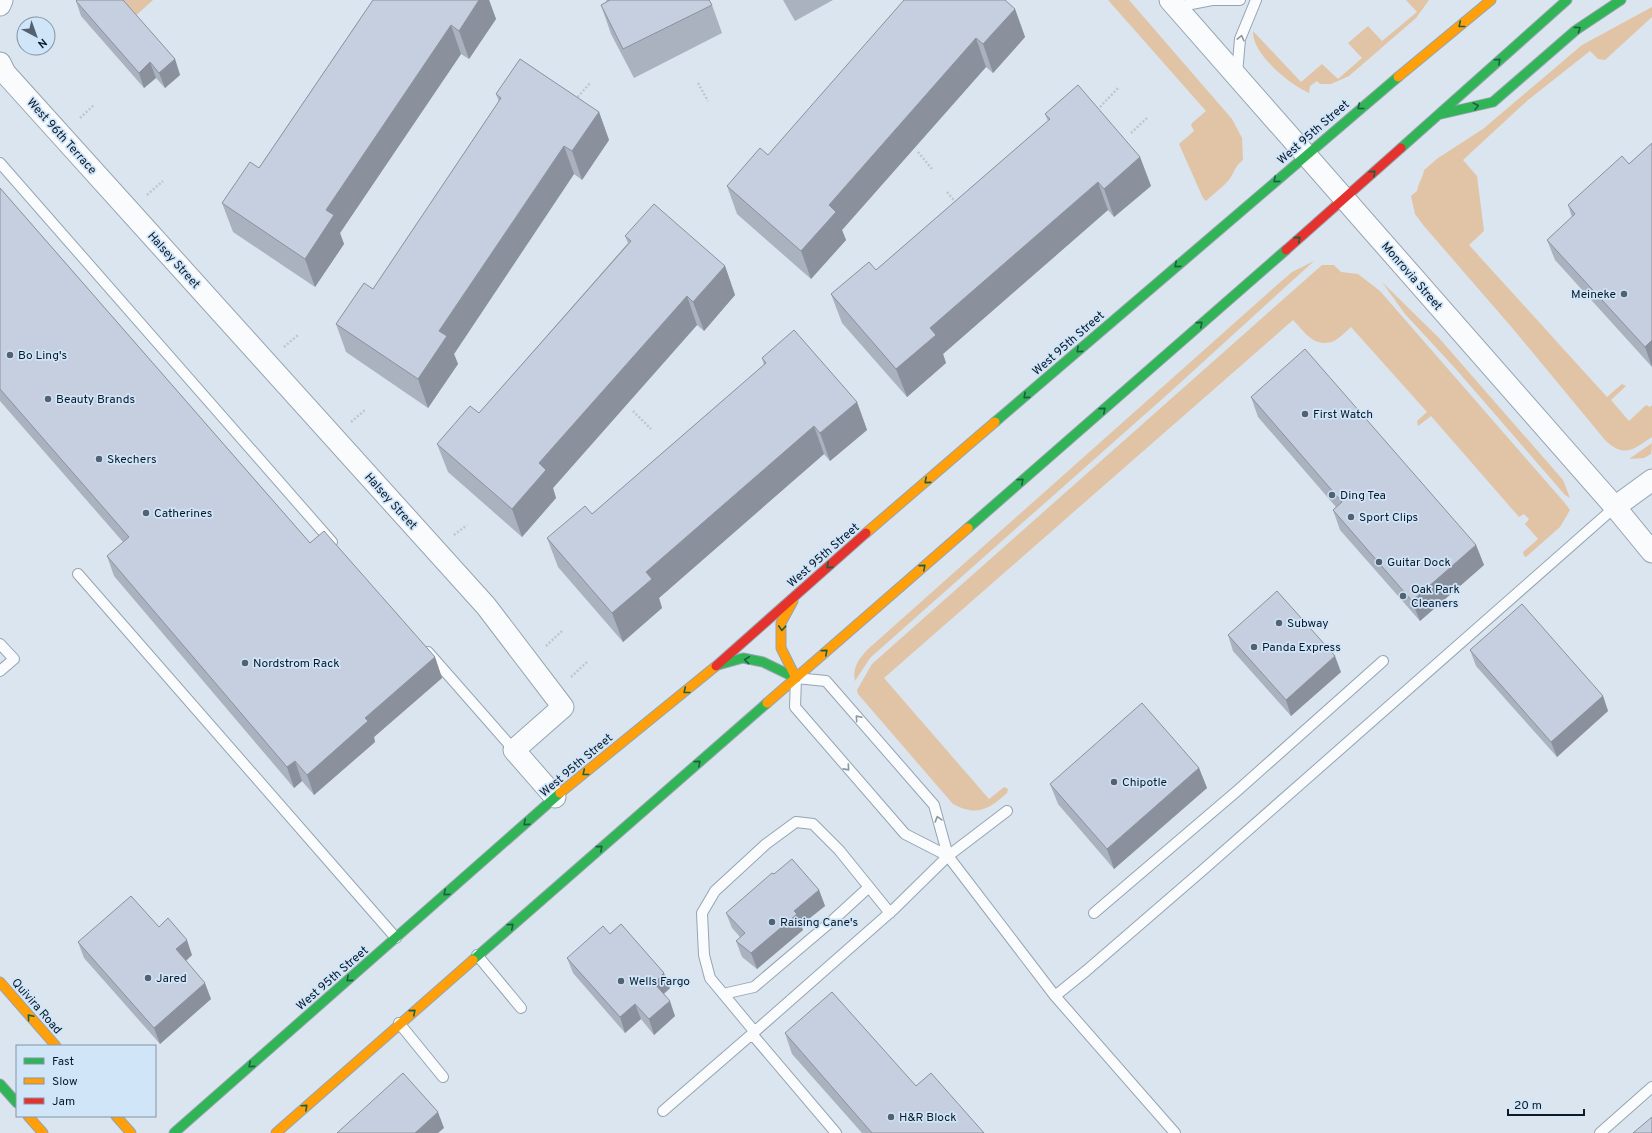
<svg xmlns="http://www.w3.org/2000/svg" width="1652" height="1133" font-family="Overpass,sans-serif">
<rect width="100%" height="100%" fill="#dae5ef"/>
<path fill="#e0c4a5" d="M115,0h38l-21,19z
M1108,0h21l103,119 10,19 1,22c-10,8 -8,13 -15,21 -6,7 -15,13 -22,20l-3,-3 -24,-54 15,-13 -3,-6 1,-2 14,-12z
M1406,0h23l-13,18 -67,58 -18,8h-11l-3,-3 -7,5 -1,7c-20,-9 -57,-39 -56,-62l48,51 21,-18 16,15 24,-21 -14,-15 20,-17 14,15 35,-29z
M1652,7v10l-47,43 -7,-1 -8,-8 -62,49 -65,60 14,16 7,55 -15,14 138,152 15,-13 4,2 -15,14 18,21 17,-16 4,2 2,-2v32c-19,12 -27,22 -47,3l-91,-110 -90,-104 -9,-12 -4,-18 6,-5c1,-8 6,-13 7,-21l14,-12 45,-29 99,-84z
M1314,261l-145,132 -299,265 -15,23c-3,-13 4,-22 12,-31l410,-365 15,-13z
M1322,265h12l7,7 17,2 22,17 184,211 6,8 -10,17 -34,30 -2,-1 -1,-4 15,-13 -13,-15 4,-5 -5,-5 -5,3 -88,-101 -13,10 -1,-5 10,-9 -76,-85c-5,4 -11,11 -17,14 -20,8 -30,-10 -41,-21l-409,358 105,121 15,-12 4,2 -1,4c-18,16 -30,24 -54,11l-95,-110 -1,-4 15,-26z
M1382,282l57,56 124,142 7,18 -5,-3 -111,-128 -49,-53z
M1652,443l-1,11 -7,4 -15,1z"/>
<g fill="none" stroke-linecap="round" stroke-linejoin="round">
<g stroke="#96a4b1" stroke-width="12">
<path id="lane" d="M1176,7l36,-7h28
M1237,74l3,-35 16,-39
M0,163l332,379
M78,574l318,364
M0,644l14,15 -14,12
M428,652l86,98
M948,856l-43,-22 -110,-127 1,-29 30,3 108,124 14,51 107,140 120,137
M1094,913l143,-122 146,-130
M477,955l44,53
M723,994l31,-7 79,-67 36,-33
M1055,996l31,-25 118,-102 411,-362
M399,1023l44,54
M754,1031l-44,-53 -6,-23 -2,-42 13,-22 51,-47 30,-22 17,2 26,26 51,63
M752,1034l142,-125 54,-53 59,-45
M663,1111l89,-77 84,99
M1600,1133l52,-46"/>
</g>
<g stroke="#96a4b1" stroke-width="23">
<path id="street" d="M1170,0l445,507 37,45
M0,5l2,-5
M0,63l5,10 481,533 77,101 -49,43 41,47
M1615,507l37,-27"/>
</g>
<g stroke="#96a4b1" stroke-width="11">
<path id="fast" d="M1441,114l52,-12 83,-72 45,-30
M1401,148l166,-148
M995,422l403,-345
M968,528l318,-278
M718,665l25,-7 20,4 33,16
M473,960l294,-257
M0,1084l17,19
M174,1133l386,-340"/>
</g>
<g stroke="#96a4b1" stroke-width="11">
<path id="slow" d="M1398,77l93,-77
M866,533l129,-111
M793,601l-12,22v25l15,30
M767,703l201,-175
M560,793l156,-127
M0,982l56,64
M28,1116l15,17
M116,1116l15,17
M276,1133l197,-173"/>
</g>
<g stroke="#96a4b1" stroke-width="11">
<path id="jam" d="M1286,250l115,-102
M716,666l150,-133"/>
</g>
<path stroke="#c1c6cb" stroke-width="2.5" stroke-dasharray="2 2" stroke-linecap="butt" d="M698,83l10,18
M575,100l16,-18
M1100,107l19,-20
M80,118l14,-13
M1131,133l16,-15
M918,152l14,17
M947,192l10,12
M147,195l16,-14
M284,347l14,-12
M633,411l18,18
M351,422l14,-12
M454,535l13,-10
M546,646l16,-15
M571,677l16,-15"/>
<use href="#lane" stroke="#f9fbfd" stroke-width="10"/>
<use href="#street" stroke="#f9fbfd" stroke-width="21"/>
<use href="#fast" stroke="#30b455" stroke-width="9"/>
<use href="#slow" stroke="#ff9f0a" stroke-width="9"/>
<use href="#jam" stroke="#e5322d" stroke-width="9"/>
</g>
<path fill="#aab2c0" d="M373,0h116l7,19 -27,40 -8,-5 -121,179 4,11 -29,43 -82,-55 -11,-29 37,-35z
M606,0h103l3,5 10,28 -88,45 -23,-44 -10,-29 6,-3z
M783,0h50l-38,21z
M76,1l99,58 5,16 -15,13 -9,-10 -12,10 -63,-72z
M1015,9l10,28 -32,36 -7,-6 -144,163 4,10 -35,39 -74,-65 -10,-28 41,-31z
M496,94l103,18 10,28 -27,40 -8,-6 -120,180 4,10 -30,44 -82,-56 -10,-28 37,-35 126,-187z
M1045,114l95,43 11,29 -37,31 -6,-7 -165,144 3,9 -39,34 -65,-74 -11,-29 45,-24 172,-149z
M1652,143v224l-97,-107 -8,-20 25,-23 -4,-12 61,-41z
M0,188l310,355 125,114 7,21 -68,59 1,5 -61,53 -12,-14 -8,7 -180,-212 -7,-20 16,-14 -123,-141z
M625,236l100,30 10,29 -31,36 -7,-6 -144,163 3,10 -34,39 -74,-65 -11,-28 42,-31 149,-170z
M762,358l95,44 10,28 -37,31 -6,-7 -165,144 3,10 -39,34 -65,-75 -11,-29 45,-24 172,-149z
M1251,397l225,148 8,20 -64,56 -80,-91 -7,-20 3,-3 -78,-90z
M1228,635l113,37 -50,44 -58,-65z
M1470,650l133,46 5,15 -51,46 -81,-91z
M1199,768l8,20 -93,81 -56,-65 -8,-20z
M774,874l45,16 6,16 -24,19 2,5 -46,39 -15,-12 -6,-16 4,-4 -8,-9 -6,-15z
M159,927l33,28 -6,6 25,38 -51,45 -76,-86 -6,-16z
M610,934l60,54 -6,6 11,22 -21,19 -13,-16 -16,14 -52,-60 -6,-15z
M785,1033l131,53 68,47h-122l-70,-79z"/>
<path fill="#8b919c" d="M479,0h10l7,19 -27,40 -10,-28z
M1015,9l10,28 -32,36 -10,-29z
M451,25l10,29 -121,179 4,11 -29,43 -10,-28 21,-49z
M976,38l10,29 -144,163 4,10 -35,39 -10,-28 28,-46z
M175,59l5,16 -15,13 -6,-15z
M150,62l6,16 -12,10 -5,-15z
M599,112l10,28 -27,40 -10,-29z
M564,146l10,28 -120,180 4,10 -30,44 -10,-29 21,-48z
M1140,157l11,29 -37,31 -10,-28z
M1098,182l10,28 -165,144 3,9 -39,34 -11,-28 34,-41z
M725,266l10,29 -31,36 -11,-29z
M687,296l10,29 -144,163 3,10 -34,39 -10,-28 27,-46z
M1652,340v27l-7,-20z
M857,402l10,28 -37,31 -10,-28z
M814,426l10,28 -165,144 3,10 -39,34 -11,-29 34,-41z
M1476,545l8,20 -64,56 -8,-20z
M1335,656l6,16 -50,44 -5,-16z
M435,657l7,21 -68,59 1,5 -61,53 -7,-20 58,-57z
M1603,696l5,15 -51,46 -6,-15z
M295,761l7,20 -8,7 -7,-21z
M1199,768l8,20 -93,81 -7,-20z
M819,890l6,16 -24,19 2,5 -46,39 -6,-16 43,-42z
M187,940l5,15 -11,10 -5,-16z
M664,973l6,15 -11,10 -5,-15z
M205,983l6,16 -51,45 -6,-16z
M670,1001l5,15 -21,19 -5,-16z
M635,1004l6,15 -16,14 -5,-16z
M438,1112l6,16 -6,5h-23z"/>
<path fill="#c6cfdf" stroke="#8b919c" d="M77,0h46l52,59 -16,14 -9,-11 -11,11 -63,-72z
M373,0h106l-20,31 -8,-6 -125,185 8,5 -29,44 -83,-56 28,-41 9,6z
M610,0h99l3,5 -89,44 -22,-44z
M904,0h101l10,9 -32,35 -7,-6 -147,167 7,7 -35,39 -74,-65 33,-38 8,7z
M520,59l79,53 -27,39 -8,-5 -125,185 8,5 -29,43 -82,-55 28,-41 9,6 128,-191 -5,-4z
M1078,85l62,72 -36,32 -6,-7 -168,146 6,7 -40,34 -65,-75 38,-32 7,8 174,-151 -5,-5z
M1652,143v197l-7,7 -98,-107 28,-26 -7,-9 54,-49 7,8z
M0,188l310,355 14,-12 111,126 -70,61 3,3 -61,54 -12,-14 -8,6 -180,-211 22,-19 -129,-148z
M654,204l71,62 -32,36 -6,-6 -148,167 7,7 -34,39 -75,-65 33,-38 9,7 152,-172 -6,-5z
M794,330l63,72 -37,31 -6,-7 -168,146 6,7 -40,34 -65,-75 38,-32 7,8 174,-151 -4,-5z
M1305,349l171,196 -64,56 -79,-91 9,-8 -91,-105z
M1277,591l58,65 -49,44 -58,-65z
M1522,604l81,92 -52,46 -81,-92z
M1142,703l57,65 -92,81 -57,-65z
M792,859l27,31 -25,21 3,3 -46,39 -15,-12 9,-8 -19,-20 46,-40 2,1z
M131,896l28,31 9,-9 19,22 -11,9 29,34 -51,45 -76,-86z
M621,924l43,49 -10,10 16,18 -21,18 -14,-15 -15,13 -53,-59 36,-32 7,8z
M832,992l84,94 15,-13 53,60h-112l-87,-100z
M403,1073l35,39 -23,21h-78z
M1652,1117v16h-19z"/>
<defs><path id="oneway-chevron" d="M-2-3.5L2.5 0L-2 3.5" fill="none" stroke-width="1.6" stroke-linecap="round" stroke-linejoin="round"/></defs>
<g stroke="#1b6040">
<use href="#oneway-chevron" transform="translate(1461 25) rotate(141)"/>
<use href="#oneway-chevron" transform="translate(1578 29) rotate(-36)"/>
<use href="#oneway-chevron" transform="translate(1498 61) rotate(-42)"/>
<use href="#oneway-chevron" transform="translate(1476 106) rotate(-14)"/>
<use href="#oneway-chevron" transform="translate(1360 107) rotate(141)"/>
<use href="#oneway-chevron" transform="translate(1373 173) rotate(-42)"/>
<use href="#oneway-chevron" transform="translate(1276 180) rotate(139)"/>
<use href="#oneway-chevron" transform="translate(1298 239) rotate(-41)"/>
<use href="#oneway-chevron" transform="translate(1177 265) rotate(139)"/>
<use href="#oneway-chevron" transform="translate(1200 324) rotate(-41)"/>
<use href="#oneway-chevron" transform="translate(1079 350) rotate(139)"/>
<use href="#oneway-chevron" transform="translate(1026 396) rotate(139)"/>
<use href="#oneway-chevron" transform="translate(1103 410) rotate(-41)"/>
<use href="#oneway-chevron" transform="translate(927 481) rotate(139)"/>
<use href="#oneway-chevron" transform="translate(1021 481) rotate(-41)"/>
<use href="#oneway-chevron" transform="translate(829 566) rotate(139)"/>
<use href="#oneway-chevron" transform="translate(923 567) rotate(-41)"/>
<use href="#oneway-chevron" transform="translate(782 628) rotate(93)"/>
<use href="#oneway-chevron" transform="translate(825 652) rotate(-41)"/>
<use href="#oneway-chevron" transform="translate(747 660) rotate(-174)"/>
<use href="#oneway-chevron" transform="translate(686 691) rotate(141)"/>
<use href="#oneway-chevron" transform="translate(698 763) rotate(-41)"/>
<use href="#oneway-chevron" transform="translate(585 773) rotate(141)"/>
<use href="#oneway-chevron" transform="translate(526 823) rotate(139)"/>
<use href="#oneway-chevron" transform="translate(600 848) rotate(-41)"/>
<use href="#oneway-chevron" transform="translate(446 893) rotate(139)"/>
<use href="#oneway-chevron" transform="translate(511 926) rotate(-41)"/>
<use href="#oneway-chevron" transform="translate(349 979) rotate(139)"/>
<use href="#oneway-chevron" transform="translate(413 1012) rotate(-41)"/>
<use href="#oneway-chevron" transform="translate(30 1017) rotate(-131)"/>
<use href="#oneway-chevron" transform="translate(251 1065) rotate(139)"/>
<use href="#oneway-chevron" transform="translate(305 1107) rotate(-42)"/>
</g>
<g stroke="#8d97a0">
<use href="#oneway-chevron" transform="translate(1241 38) rotate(-76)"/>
<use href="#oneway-chevron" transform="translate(858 718) rotate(-131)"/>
<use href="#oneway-chevron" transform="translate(847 768) rotate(48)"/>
<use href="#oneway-chevron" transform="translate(938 819) rotate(-106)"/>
</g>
<g fill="#526272" stroke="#d1e5f8" stroke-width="1.5">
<circle cx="1624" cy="294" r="4"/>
<circle cx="10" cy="355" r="4"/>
<circle cx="48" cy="399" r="4"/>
<circle cx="1305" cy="414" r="4"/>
<circle cx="99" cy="459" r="4"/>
<circle cx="1332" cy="495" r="4"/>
<circle cx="146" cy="513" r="4"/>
<circle cx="1351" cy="517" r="4"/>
<circle cx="1379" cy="562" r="4"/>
<circle cx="1403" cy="596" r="4"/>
<circle cx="1279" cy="623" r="4"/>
<circle cx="1254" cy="647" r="4"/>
<circle cx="245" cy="663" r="4"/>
<circle cx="1114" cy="782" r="4"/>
<circle cx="772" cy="922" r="4"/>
<circle cx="148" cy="978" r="4"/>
<circle cx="621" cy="981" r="4"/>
<circle cx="891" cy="1117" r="4"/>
</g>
<g text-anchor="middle" stroke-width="3.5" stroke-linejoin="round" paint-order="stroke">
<g font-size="12" fill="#091c2e" stroke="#d1e5f8">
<text transform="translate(1313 132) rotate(-41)" y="4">West 95th Street</text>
<text transform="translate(62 136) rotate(48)" y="4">West 96th Terrace</text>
<text transform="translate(174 260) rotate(48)" y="4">Halsey Street</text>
<text transform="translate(1412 276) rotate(49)" y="4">Monrovia Street</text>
<text transform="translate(1068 343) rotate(-41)" y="4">West 95th Street</text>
<text transform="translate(391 501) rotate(48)" y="4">Halsey Street</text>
<text transform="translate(823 555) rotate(-41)" y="4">West 95th Street</text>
<text transform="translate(576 765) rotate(-40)" y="4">West 95th Street</text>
<text transform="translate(332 978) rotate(-41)" y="4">West 95th Street</text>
<text transform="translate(37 1006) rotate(49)" y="4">Quivira Road</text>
</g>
<g font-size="12" fill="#091c2e" stroke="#d1e5f8" text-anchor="start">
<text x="1616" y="298" text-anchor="end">Meineke</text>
<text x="18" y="359">Bo Ling's</text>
<text x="56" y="403">Beauty Brands</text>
<text x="1313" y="418">First Watch</text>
<text x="107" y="463">Skechers</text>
<text x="1340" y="499">Ding Tea</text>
<text x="154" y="517">Catherines</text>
<text x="1359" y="521">Sport Clips</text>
<text x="1387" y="566">Guitar Dock</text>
<text x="1411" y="593">Oak Park<tspan x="1411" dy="14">Cleaners</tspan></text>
<text x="1287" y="627">Subway</text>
<text x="1262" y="651">Panda Express</text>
<text x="253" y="667">Nordstrom Rack</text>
<text x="1122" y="786">Chipotle</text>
<text x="780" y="926">Raising Cane's</text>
<text x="156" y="982">Jared</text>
<text x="629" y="985">Wells Fargo</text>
<text x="899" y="1121">H&amp;R Block</text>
</g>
</g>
<rect x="16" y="1045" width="140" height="72" fill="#d1e5f8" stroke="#8195a7"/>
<rect x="24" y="1058" width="20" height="6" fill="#30b455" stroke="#8195a7"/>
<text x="52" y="1065" font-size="12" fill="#091c2e">Fast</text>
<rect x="24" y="1078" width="20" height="6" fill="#ff9f0a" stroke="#8195a7"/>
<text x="52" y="1085" font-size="12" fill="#091c2e">Slow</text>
<rect x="24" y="1098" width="20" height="6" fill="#e5322d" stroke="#8195a7"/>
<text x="52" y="1105" font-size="12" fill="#091c2e">Jam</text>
<g transform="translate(36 36) rotate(139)"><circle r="19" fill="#d1e5f8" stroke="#8195a7"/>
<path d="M0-3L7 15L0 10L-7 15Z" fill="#526272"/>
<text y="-6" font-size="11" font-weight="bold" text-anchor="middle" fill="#091c2e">N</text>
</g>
<path d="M1508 1109v6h76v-6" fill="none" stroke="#091c2e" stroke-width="2"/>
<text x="1514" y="1109" font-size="12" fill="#091c2e" stroke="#d1e5f8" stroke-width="3" paint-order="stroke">20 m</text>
</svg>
